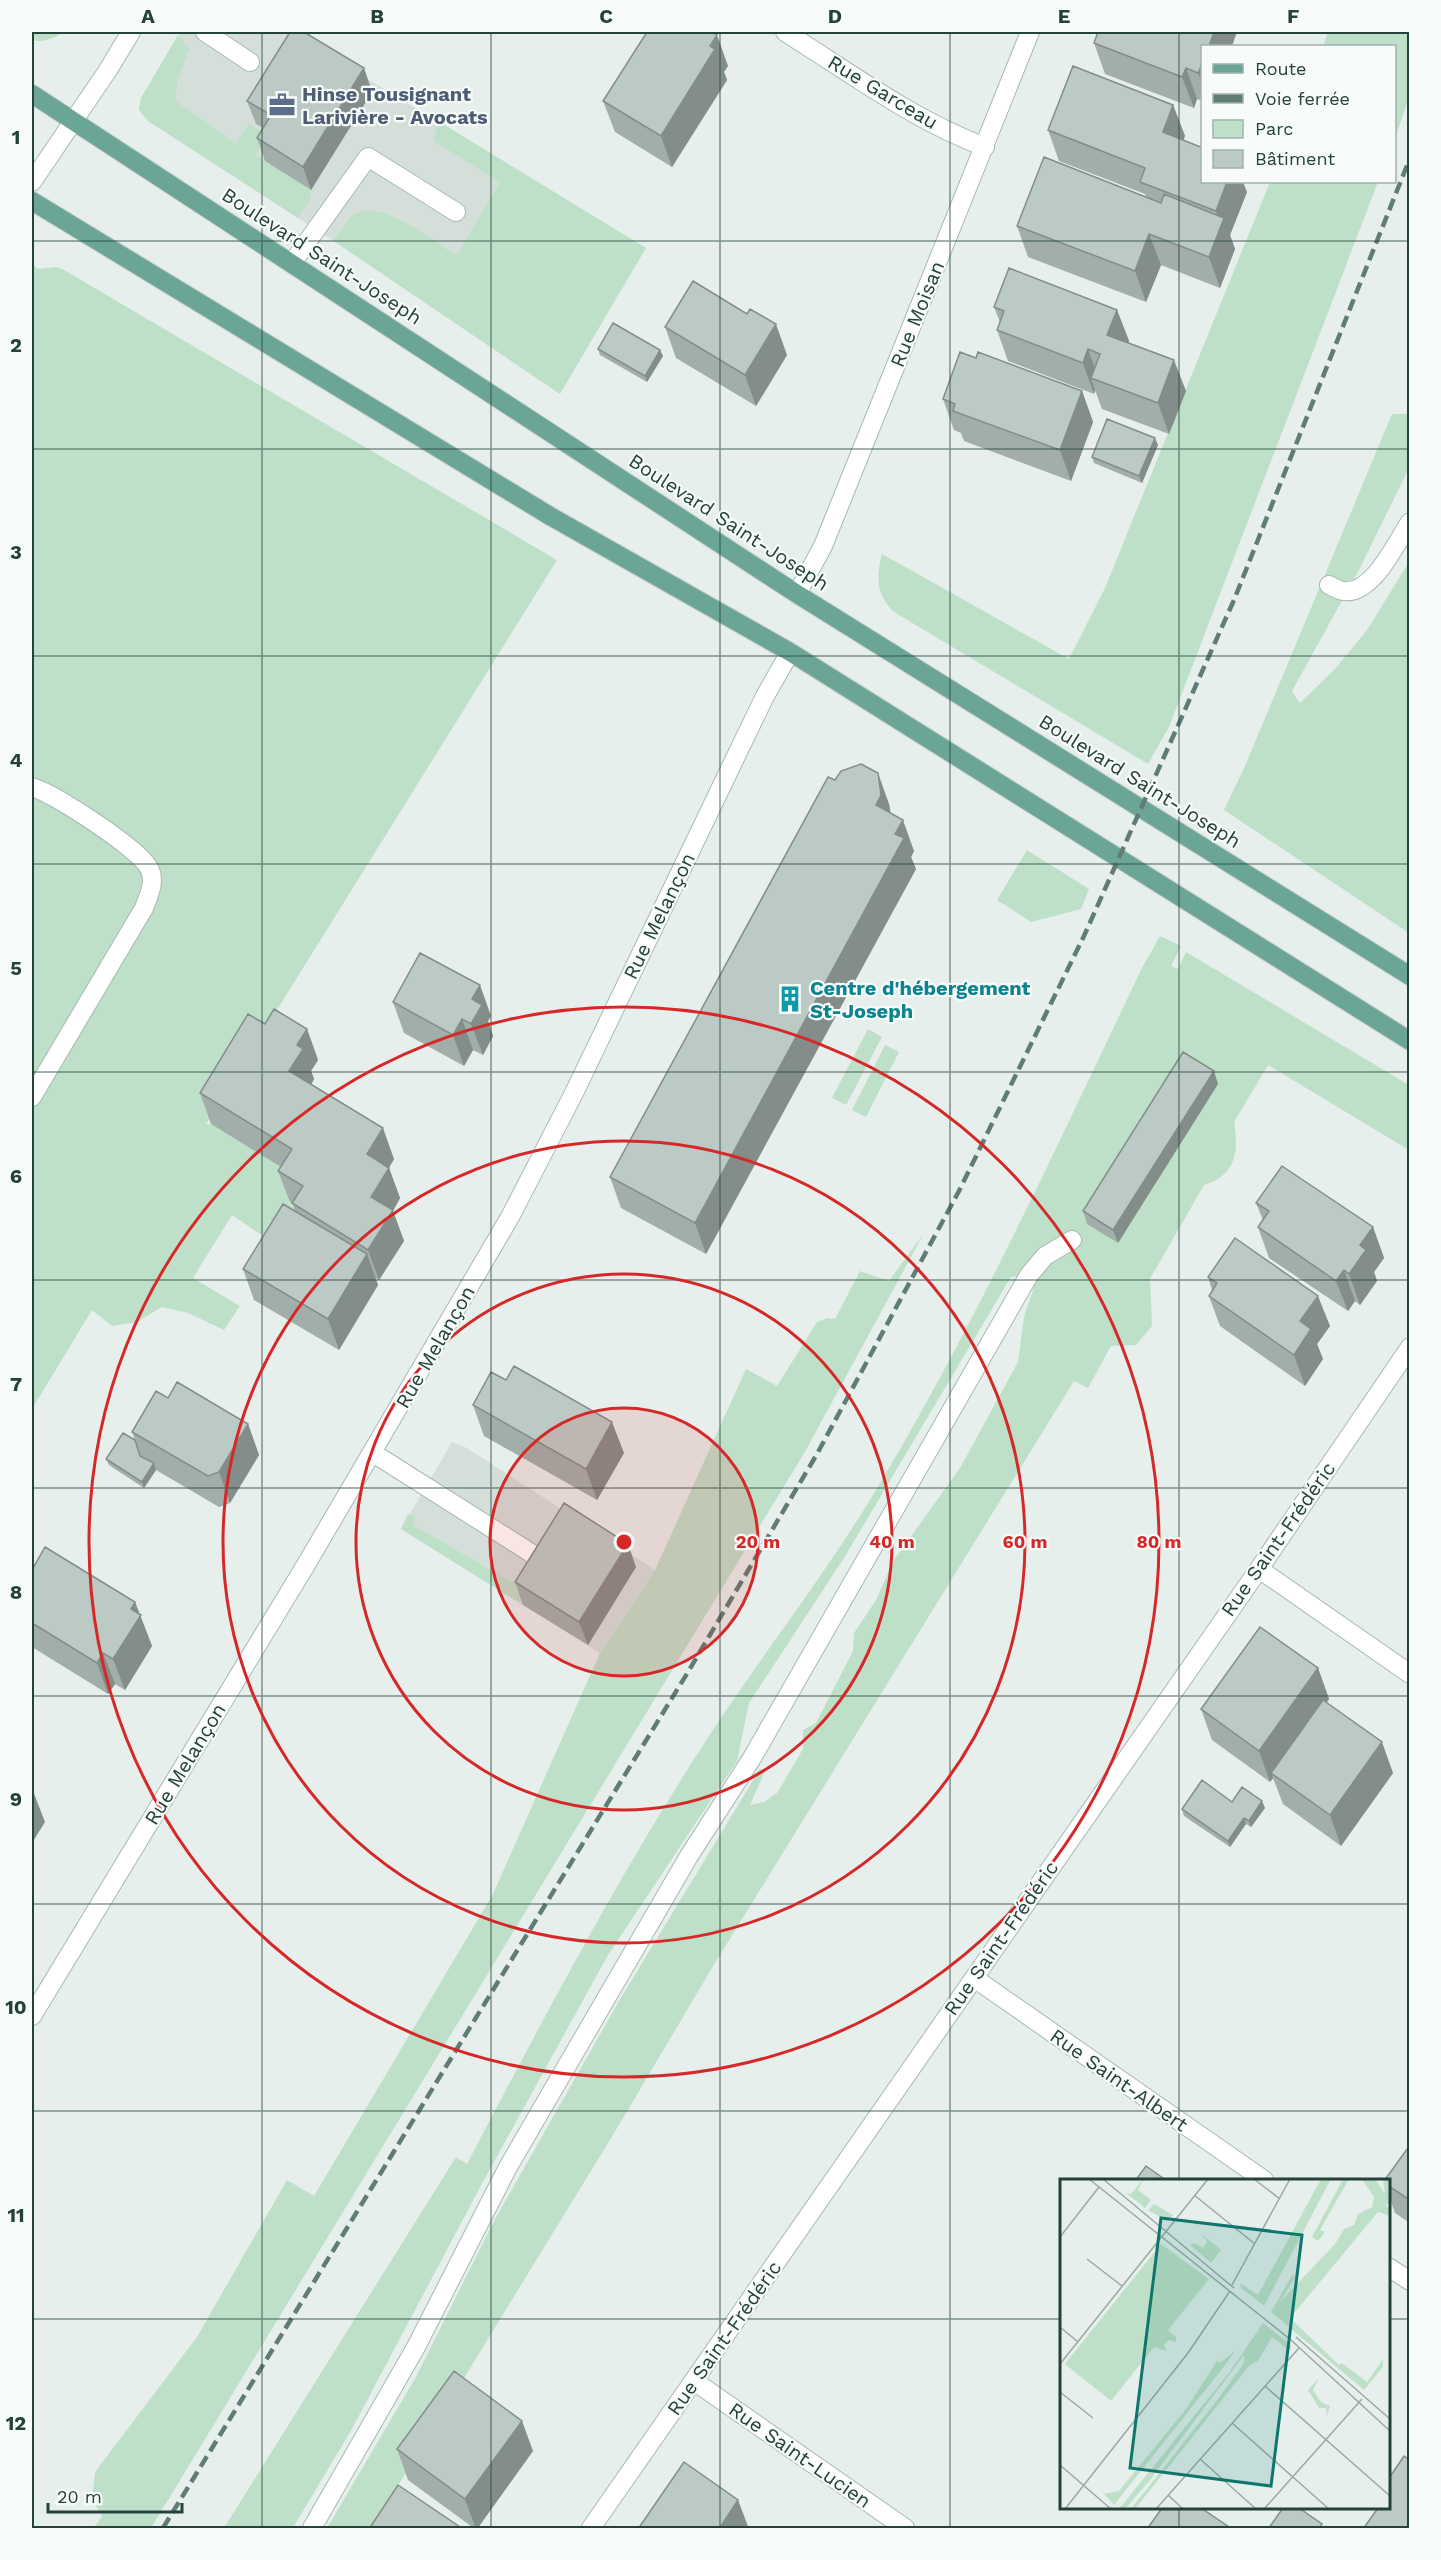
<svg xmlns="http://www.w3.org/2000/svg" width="1441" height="2560" font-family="'Work Sans',sans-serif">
<rect width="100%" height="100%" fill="#e6efeb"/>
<path fill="#d4dfda" d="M181,32h109l221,134 -54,89 -61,-38 -43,-2 -21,25 -184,-119 -9,-11 2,-12z
M452,1442l15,6 188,122 -55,83 -199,-124z"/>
<path fill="#bfe0c8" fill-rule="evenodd" d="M32,32h32c-11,6 -20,11 -32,8z
M1328,32h81v66l-14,40 -1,-92h-71z
M178,35l11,13 -12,35 -1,18 60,43 13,-20 17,11v3l-10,17 55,35 -1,10 -12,18 -150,-97 -9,-11 2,-12z
M438,121l208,127 -86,146 -228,-154c7,-7 14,-19 21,-25 28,-19 80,27 104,40l43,-73 -66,-41z
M1270,182h108l-209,545 -21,37 -254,-152c-18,-18 -18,-34 -12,-58l187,105 36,-71z
M33,264l4,5 20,-2 7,3 493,290 -351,564h5l92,56 12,37 -39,28 -44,-30 -39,63 47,28 -16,24 -36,-17 -26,-6 -25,15 -25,4 -20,-16 -60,99z
M1392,414h17v54l-50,102 -67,121 8,12 35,-34 32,-39 42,-68v371l-185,-123 21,-44z
M1027,850l62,39 -8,20 -50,13 -34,-22z
M1160,936l21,10 -10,20 7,3 8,-17 223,133v65l-141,-85 -34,57c5,30 2,53 -30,63l-54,94 2,47 -16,19 -25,1 -23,42 -14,-7 -359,582 -102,172 -241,393h-45l89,-151 79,-158 124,-218 141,-232 5,2 -15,34 14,-3 13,-9 26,-44v-19l13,-7 37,-72 1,-18 22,-33 18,-40 66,-92 58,-106 6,-45 10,-30 -14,-11 -9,1 -167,281 -95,145 -12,58 -129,194 -123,223 -132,249 -60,101h-69l232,-371 11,7c75,-143 150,-286 238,-422 55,-85 119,-165 171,-252 101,-168 182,-347 267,-524zM1218,1084l-100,159 -30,-19v-1z
M868,1029l14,8 -36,68 -14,-7z
M885,1045l14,7 -33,65 -14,-7z
M924,1233l-118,217 -655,1078h-57l8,-12 -10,-16 3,-28 102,-135 90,-157 27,16 179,-302 107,-241 55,-83 91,-201 31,17 40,-64 10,-4 8,1 25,-48 29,10z
M408,1514l7,3 -2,8 118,68 -8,12 -122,-76z"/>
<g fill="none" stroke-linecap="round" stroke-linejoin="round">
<g stroke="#a8b8b2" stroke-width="20">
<path id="service" d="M205,32l45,30
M292,263l76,-106 88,55
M1329,585c4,2 9,5 14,6 29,5 53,-48 67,-69
M32,787c23,7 106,61 117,81 7,13 0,27 -5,40l-112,189
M373,1453l158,100 14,17
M312,2528l104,-181 92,-180 181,-311 63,-98 277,-483 16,-19 27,-16"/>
</g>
<g stroke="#a8b8b2" stroke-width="20">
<path id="minor" d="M785,32c64,40 128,88 200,115
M797,594l26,-48 207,-514
M1259,1569l151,105
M974,1978l290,202
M32,2016l272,-448 206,-351 64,-124 190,-395 26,-46
M1388,2267l22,14
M694,2381l211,147
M591,2528l668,-959 151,-222"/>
</g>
<g stroke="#a8b8b2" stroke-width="20">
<path id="tertiary" d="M32,182l76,-112 23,-38"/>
</g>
<g stroke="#c2cac8" stroke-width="20">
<path id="primary" d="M32,94l765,500 613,382
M32,201l518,315 240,136 620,389"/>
</g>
<use href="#service" stroke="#fff" stroke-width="18"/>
<use href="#minor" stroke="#fff" stroke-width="18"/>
<use href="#tertiary" stroke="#fff" stroke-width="18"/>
<use href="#primary" stroke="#6aa596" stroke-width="18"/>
<path stroke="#5f7d75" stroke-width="4.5" stroke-dasharray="12 6" stroke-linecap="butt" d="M163,2528l525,-856 129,-218 142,-263 125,-255 150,-336 176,-442"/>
</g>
<path fill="#a1aea9" d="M1098,32h139v1l-34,13v55l-6,-2 -3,9 -89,-34 -11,-31z
M728,66l-4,6 3,8 -55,87 -57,-35 -12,-31z
M364,68l8,24 -61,98 -46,-29 -8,-23 6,-10 -7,-4 -9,-23z
M1173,105l12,31 -2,4 64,52 -17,43 5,14 -15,39 -59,-23 -15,37 -118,-45 -11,-31 129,-29 -1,-3 -86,-33 -11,-31z
M994,307l123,3 12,31 -1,2 58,48 -17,43 -67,-25 -7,-19 -1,4 -86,-33 -11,-31 3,-8z
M747,314l40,41 -31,51 -80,-48 -11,-31z
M598,349l62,1 3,6 -16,26 -47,-27z
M1082,391l11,31 -22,59 -107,-40 -3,-8 -7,-3 -11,-31z
M1158,445l-16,38 -48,-20 -2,-6z
M835,780l54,24 2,9 23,38 -3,6 5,12 -210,385 -85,-46 -11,-31z
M393,1002l98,14 -3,5 5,15 -10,19 -10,-5 -9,16 -60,-33z
M265,1024l42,5 11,31 -7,11 3,8 -3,6 83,74 -5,9 11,30 -7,13 11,30 -25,39 -4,-2 3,7 -39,65 -85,-50 -11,-31 52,-57 -2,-9 -3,-1 -12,-31 3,-4 -70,-43 -11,-31z
M1218,1084l-100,159 -31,-19 -4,-13z
M1256,1203l117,24 11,31 -10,14 3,9 -17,24 -5,-4 -7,10 -79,-53 -11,-31 5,-7z
M1208,1277l122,49 -13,18 6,15 -18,27 -85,-60 -11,-30 3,-6z
M506,1380l118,73 -27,47 -113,-64 -11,-31z
M168,1398l80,26 11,31 -29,48 -11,4 -63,-37 -12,18 -35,-23 -3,-6 29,-19 -3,-8z
M636,1567l-48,78 -65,-40 -8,-23z
M32,1570l103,32 17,44 -27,44 -10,-6 -7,10 -76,-47z
M1318,1668l11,31 -3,4 67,70 -52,73 -58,-42 -10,-26 -3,4 -58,-42 -11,-31z
M1232,1802l33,6 -14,19 -5,-3 -16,23 -46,-31 -2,-7z
M1410,2145v78l-15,-10 -6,-17v-15z
M397,2449l136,2 -56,78h-2l-67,-49z"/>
<path fill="#838d89" d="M1214,32h23l-5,14h-23z
M717,35l11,31 -4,6 3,8 -55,87 -11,-31z
M1203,62v23l-5,-12z
M364,68l8,24 -61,98 -8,-23z
M1186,68l11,31 -3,9 -12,-31z
M1173,105l12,31 -11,27 -11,-31z
M1227,182h16l4,10 -17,43 5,14 -15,39 -11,-31 12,-32 -5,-14z
M1149,234l12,31 -15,37 -11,-31z
M1117,310l12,31 -10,25 -12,-31z
M776,324l11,31 -31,51 -11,-31z
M1088,349l11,31 -8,-2 4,12 -1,4 -11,-31z
M660,350l3,6 -16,26 -2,-6z
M1174,360l12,31 -17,43 -11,-31z
M1082,391l11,31 -22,59 -11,-31z
M1155,438l3,7 -16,38 -3,-7z
M878,773l11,31 3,22 -16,-21z
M903,820l11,31 -3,6 5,12 -210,385 -11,-31z
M480,985l11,31 -3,5 5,15 -10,19 -12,-31 1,-25z
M462,1019l11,31 -9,16 -11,-31z
M307,1029l11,31 -7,11 3,8 -13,23 -12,-31 8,-26z
M1214,1071l4,13 -100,159 -5,-13z
M383,1128l11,31 -16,26 -11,-31z
M389,1168l11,30 -7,13 11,30 -25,39 -11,-30 3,-53z
M1373,1227l11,31 -10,14 3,9 -17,24 -11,-31 11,-29z
M367,1254l11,31 -39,65 -11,-31z
M1344,1270l11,31 -7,10 -12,-30z
M1318,1296l12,30 -13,18 6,15 -18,27 -11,-31 6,-34z
M612,1422l12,31 -27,47 -11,-31z
M248,1424l11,31 -29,48 -11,-31z
M154,1463l2,7 -12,18 -2,-6z
M628,1544l8,23 -48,78 -9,-23z
M135,1602l17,44 -27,44 -12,-31 18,-50z
M103,1653l12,31 -7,10 -11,-31z
M1318,1668l11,31 -54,77 -4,-3 2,5 -3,4 -11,-31z
M1382,1742l11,31 -52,73 -11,-31z
M33,1791l12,31 -13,21v-50z
M1262,1801l3,7 -14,19 -2,-6z
M1244,1818l2,6 -16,23 -2,-6z
M522,2421l11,30 -56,78h-1l-11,-30z
M738,2500l11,29h-30z"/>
<path fill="#bbcac4" stroke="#838d89" stroke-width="1.5" d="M290,32h14l60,36 -61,99 -46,-29 14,-23 -24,-14z
M647,32h64l6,3 -7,11 5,3 -54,87 -58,-35z
M1098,32h116l-5,14h-6v16l-5,11 -12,-5 -4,9 -88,-34z
M1073,66l100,39 -10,27 40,16v34h24l-11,29 -76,-29 5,-14 -97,-38z
M1044,157l117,46 3,-9 60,24 -15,39 -60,-23 -14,37 -118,-45z
M1009,268l108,42 -10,25 67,25 -16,43 -67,-25 9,-24 -12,-5 -5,14 -86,-33 7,-19 -10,-4z
M693,281l54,33 3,-5 26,15 -31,51 -80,-48z
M613,323l47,27 -15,26 -47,-27z
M960,352l16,6 2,-6 104,39 -22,59 -107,-39 2,-7 -12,-5z
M1107,419l48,19 -16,38 -47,-19z
M861,764l17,9 3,22 -5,10 27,15 -8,14 9,4 -209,385 -85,-46 218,-400 7,3 6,-9z
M420,953l60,32 -8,14 10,6 -11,19 -9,-5 -9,16 -60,-33z
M274,1009l33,20 -10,16 6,4 -14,22 94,57 -16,26 22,14 -18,29 22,13 -25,40 -76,-47 11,-17 -25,-15 14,-22 -92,-56 48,-79 17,10z
M1183,1052l31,19 -101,159 -30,-19z
M1282,1166l91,61 -13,18 6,5 -17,24 -5,-4 -8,11 -78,-54 11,-16 -13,-8z
M283,1204l84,50 -39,65 -85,-50z
M1235,1238l83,58 -18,25 11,8 -17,26 -85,-59 8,-13 -9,-6z
M514,1366l98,56 -26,47 -113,-64 18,-33 15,8z
M177,1382l71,42 -29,48 -11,4 -76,-44 24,-41 12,7z
M123,1433l12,7 5,16 14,7 -12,19 -36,-23z
M564,1503l64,41 -49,78 -64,-40z
M45,1547l90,55 -4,7 10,6 -28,44 -10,-6 -6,10 -65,-40v-53z
M1260,1627l58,41 -59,83 -58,-42z
M1323,1700l59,42 -52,73 -59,-42z
M1202,1780l30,22 10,-15 20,14 -13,20 -5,-3 -16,23 -46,-32z
M1410,2145v55l-21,-14v-5h-5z
M1146,2166l21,15h-32z
M454,2371l68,50 -57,78 -68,-50z
M1404,2456l6,4v69h-47l15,-21h11v-30z
M684,2462l54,38 -19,29h-81z
M398,2485l65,44h-94z
M1162,2508h39l28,19 -1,2h-81z
M1283,2508h16l23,16 -3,5h-51z"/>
<path fill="none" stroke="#24423a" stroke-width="1.5" stroke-opacity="0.55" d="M262,32v2496M491,32v2496M720,32v2496M950,32v2496M1179,32v2148M32,241h1378M32,449h1378M32,656h1378M32,864h1378M32,1072h1378M32,1280h1378M32,1488h1378M32,1696h1378M32,1904h1378M32,2111h1378M32,2319h1030M1388,2319h22M1179,2508v20"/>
<circle cx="624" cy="1542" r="134" fill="#d62828" fill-opacity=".12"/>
<g fill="none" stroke="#d62828" stroke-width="3">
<circle cx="624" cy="1542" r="134"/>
<circle cx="624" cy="1542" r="268"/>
<circle cx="624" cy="1542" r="401"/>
<circle cx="624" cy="1542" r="535"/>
</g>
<defs>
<g id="office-bare" transform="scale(2.07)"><path d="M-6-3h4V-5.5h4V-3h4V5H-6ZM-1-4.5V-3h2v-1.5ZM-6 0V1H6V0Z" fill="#5c6f8a" stroke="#f7fbf9" stroke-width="2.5" paint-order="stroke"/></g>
<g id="building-bare" transform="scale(2.07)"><path d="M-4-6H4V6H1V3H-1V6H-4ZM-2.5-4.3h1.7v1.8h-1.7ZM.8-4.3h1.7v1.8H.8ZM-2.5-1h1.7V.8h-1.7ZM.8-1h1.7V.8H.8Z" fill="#0f9aa8" stroke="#f7fbf9" stroke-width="2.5" paint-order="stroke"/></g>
</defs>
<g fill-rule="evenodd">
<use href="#office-bare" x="282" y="105"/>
<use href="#building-bare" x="790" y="999"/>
</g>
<g text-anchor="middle" stroke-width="4.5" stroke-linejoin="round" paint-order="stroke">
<g font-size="20" fill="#24423a" stroke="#f7fbf9">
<text transform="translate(883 92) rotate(31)" y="7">Rue Garceau</text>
<text transform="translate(322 256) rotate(33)" y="7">Boulevard Saint-Joseph</text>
<text transform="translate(917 314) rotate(-68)" y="7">Rue Moisan</text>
<text transform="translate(729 522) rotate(33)" y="7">Boulevard Saint-Joseph</text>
<text transform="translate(1140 781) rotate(32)" y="7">Boulevard Saint-Joseph</text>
<text transform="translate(659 916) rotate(-64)" y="7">Rue Melançon</text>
<text transform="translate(435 1347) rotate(-60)" y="7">Rue Melançon</text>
<text transform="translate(1278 1539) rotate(-55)" y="7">Rue Saint-Frédéric</text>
<text transform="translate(185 1764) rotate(-59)" y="7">Rue Melançon</text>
<text transform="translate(1001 1938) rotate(-55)" y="7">Rue Saint-Frédéric</text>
<text transform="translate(1119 2080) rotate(35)" y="7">Rue Saint-Albert</text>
<text transform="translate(724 2338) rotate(-55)" y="7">Rue Saint-Frédéric</text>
<text transform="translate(800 2455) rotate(35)" y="7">Rue Saint-Lucien</text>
</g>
<g font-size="20" font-weight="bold" fill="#4e5e75" stroke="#f7fbf9" text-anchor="start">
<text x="302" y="101">Hinse Tousignant<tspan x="302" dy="23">Larivière - Avocats</tspan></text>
</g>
<g font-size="20" font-weight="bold" fill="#0d838f" stroke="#f7fbf9" text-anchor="start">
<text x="810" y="995">Centre d'hébergement<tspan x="810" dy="23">St-Joseph</tspan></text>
</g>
</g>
<g transform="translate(1060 2179)">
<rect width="330" height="330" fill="#e6efeb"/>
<path d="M83,0l-5,11 13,10 -6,8 -19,-15 5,1zM261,0h10l-67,127 -23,-18 -1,-5 18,12zM283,0h6l-29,51 5,2 -7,9 -6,-4zM302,0h13l10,15 -2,-15h6l1,24 -5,2 5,3v8l-12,-4 -88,106 49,47 3,-2 25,19 16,-23v8l-19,23 -93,-78 21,-37 4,1 -16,26 55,-58 9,-15 10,-4 4,-11 14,-7 2,-10zM94,25l19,11 -6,6 -19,-11zM142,56l19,15 -10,13 -21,-18 5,-2 8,5 4,-6zM101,65l48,35 -41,51 8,7v5l-7,-2 -5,5 3,6 -13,-4 -43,54 -46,-37zM203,144l28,22v4l-4,5v-5l-15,-12 -14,24 -9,5 -114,143h-4l87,-110 26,-36v-8l-94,125 -25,29h-6l109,-135zM176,171l-14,19 -108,136 -10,-11 15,-3 67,-82 31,-48 3,2zM259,199l-6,12 8,12 9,4 -3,10 -1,-8h-7l-11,-18z" fill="#bfe0c8"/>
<path fill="none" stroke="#98aaa4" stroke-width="1.5" d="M29,0l202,161 99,91M43,0l131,109M194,0l26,20M134,16l61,49M0,58l39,-50M27,80l35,27M172,106l58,-106M0,148l18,15M236,158l94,82M0,185l148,-185M205,207l125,110M0,213l33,26M172,244l97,86M140,280l56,50M0,286l51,44M108,316l15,14M5,330l123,-156 42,-62M96,330l143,-161M204,330l98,-110"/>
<path fill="#0f766e" fill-opacity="0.15" stroke="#0f766e" stroke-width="3" d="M101,39l141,17 -31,251 -141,-18z"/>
<rect width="330" height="330" fill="none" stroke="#24423a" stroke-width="3"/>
</g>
<circle cx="624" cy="1542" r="9" fill="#d62828" stroke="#f7fbf9" stroke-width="3"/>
<g font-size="18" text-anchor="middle" font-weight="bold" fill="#d62828" stroke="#f7fbf9" stroke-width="4.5" stroke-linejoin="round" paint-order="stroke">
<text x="758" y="1548">20 m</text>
<text x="892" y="1548">40 m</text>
<text x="1025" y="1548">60 m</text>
<text x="1159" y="1548">80 m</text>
</g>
<rect width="1441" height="2560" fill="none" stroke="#f7fbf9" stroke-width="66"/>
<rect x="1201" y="45" width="195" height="138" fill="#f7fbf9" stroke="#a3b1ad" stroke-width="1.5"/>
<rect x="1213" y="64" width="30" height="9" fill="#6aa596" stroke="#a3b1ad" stroke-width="1.5"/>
<text x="1255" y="75" font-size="18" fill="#24423a">Route</text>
<rect x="1213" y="94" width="30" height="9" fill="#5f7d75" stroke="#a3b1ad" stroke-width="1.5"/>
<text x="1255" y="105" font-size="18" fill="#24423a">Voie ferrée</text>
<rect x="1213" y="120" width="30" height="18" fill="#bfe0c8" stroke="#a3b1ad" stroke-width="1.5"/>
<text x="1255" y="135" font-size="18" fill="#24423a">Parc</text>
<rect x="1213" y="150" width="30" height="18" fill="#bbcac4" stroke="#a3b1ad" stroke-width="1.5"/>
<text x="1255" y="165" font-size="18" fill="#24423a">Bâtiment</text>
<path d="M48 2503v9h134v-9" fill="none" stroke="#24423a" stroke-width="3"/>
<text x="57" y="2503" font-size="18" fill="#24423a" stroke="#f7fbf9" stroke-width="4.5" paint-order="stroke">20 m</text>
<rect x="33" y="33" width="1375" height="2494" fill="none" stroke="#24423a" stroke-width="2"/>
<g font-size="20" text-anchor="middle" font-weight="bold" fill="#24423a">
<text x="148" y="23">A</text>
<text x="377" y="23">B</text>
<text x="606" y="23">C</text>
<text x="835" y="23">D</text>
<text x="1064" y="23">E</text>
<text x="1293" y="23">F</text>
<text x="16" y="144">1</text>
<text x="16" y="352">2</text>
<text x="16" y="559">3</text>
<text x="16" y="767">4</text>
<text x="16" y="975">5</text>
<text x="16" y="1183">6</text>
<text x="16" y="1391">7</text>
<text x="16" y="1599">8</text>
<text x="16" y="1806">9</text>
<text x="16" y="2014">10</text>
<text x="16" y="2222">11</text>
<text x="16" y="2430">12</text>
</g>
</svg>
